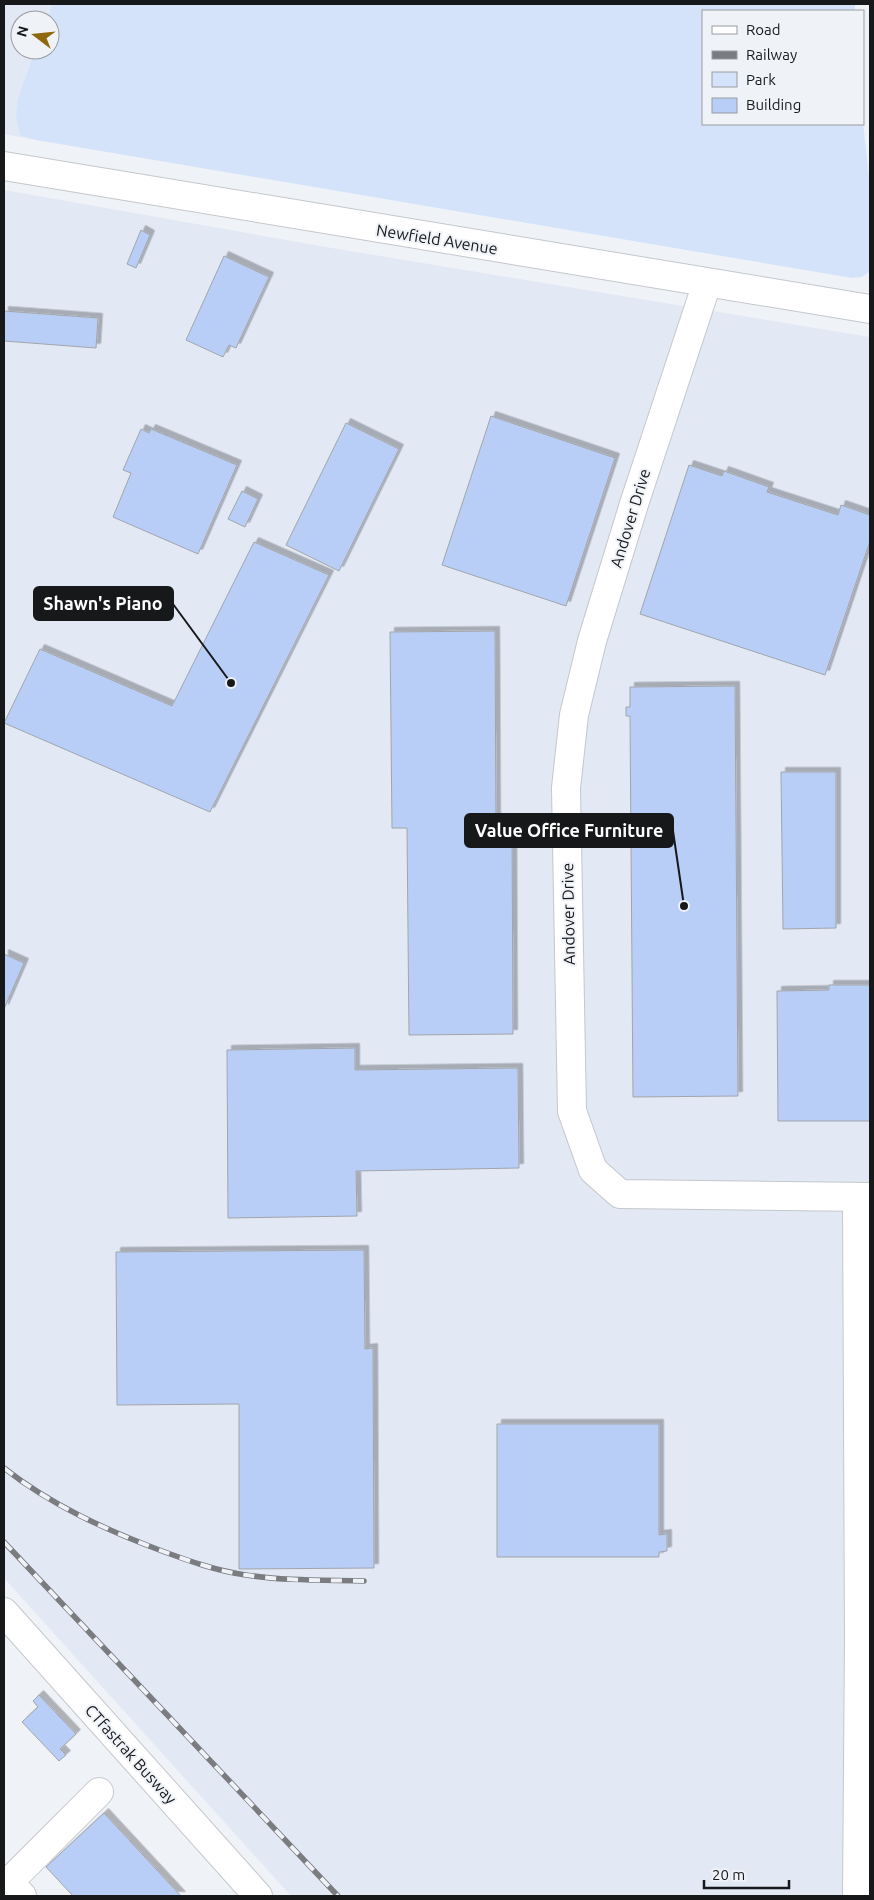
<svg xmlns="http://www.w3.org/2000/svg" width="874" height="1900" font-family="Ubuntu,sans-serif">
<defs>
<filter id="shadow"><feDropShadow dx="4.5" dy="-4.5" stdDeviation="0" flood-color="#0004"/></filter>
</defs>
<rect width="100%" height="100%" fill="#eff2f7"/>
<path fill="#e2e9f5" d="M4,4h48l-6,16h-26v30h15l-17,48 18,42 -32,-6z
M4,190l322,57 544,90v1559h-579l-287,-318z"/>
<path fill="#d5e3fa" d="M52,4h803v7h-152v113l160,-2 7,64v85l-8,6 -10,1 -816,-138 -16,-5 -4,-18 2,-19 17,-48h15v-30h-4z"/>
<path fill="#b8cef6" stroke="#a2a5aa" filter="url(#shadow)" d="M141,230l9,5 -14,33 -9,-4z
M224,256l45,21 -33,71 -7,-3 -6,12 -37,-17z
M4,311l94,7 -2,30 -92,-7z
M491,416l124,42 -49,148 -124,-41z
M346,423l53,26 -60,122 -53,-26z
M141,429l8,4 2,-4 86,36 -39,89 -85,-37 18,-44 -8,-3z
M689,465l33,11 2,-5 45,16 -2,5 71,23 3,-10 29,10v26l-45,134 -185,-61z
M242,491l16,8 -13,28 -17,-8z
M254,542l75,33 -119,237 -206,-89 36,-74 132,57z
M495,631l1,194h16l1,209 -104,1 -2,-207h-15l-2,-196z
M735,686l3,410 -105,1 -3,-381h-4v-9h4v-20z
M781,772h55v156l-53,1z
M4,954l20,9 -20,46z
M829,985h41v136h-92l-1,-130 52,-1z
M355,1048v22l163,-2 1,100 -163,3 1,45 -129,2 -1,-168z
M364,1250l1,99 8,-1 1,220 -135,1v-165l-122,1 -1,-153z
M497,1424h162v111l8,-1v17l-8,1v5h-162z
M39,1695l37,39 -16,15 6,6 -7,6 -37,-39 16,-15 -5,-6z
M104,1813l77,83h-108l-27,-29z"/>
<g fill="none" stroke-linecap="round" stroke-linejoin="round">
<g stroke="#c4c7cc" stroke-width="30">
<path id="minor" d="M4,166l866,143
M707,283l-73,221 -42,137 -18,74 -8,73 6,323 21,59 27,24 250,3
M857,1197l2,442 -2,257
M4,1612l254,284
M22,1896l-13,-14 90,-90"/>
</g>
<use href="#minor" stroke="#fff" stroke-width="28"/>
<g stroke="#7a7c80" stroke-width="5.5">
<path id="rail" d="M4,1468c47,37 102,62 158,83 27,10 55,20 84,24 39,6 78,5 118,6
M4,1542l334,354"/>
</g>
<use href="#rail" stroke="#eff2f7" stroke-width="4" stroke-dasharray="11" stroke-linecap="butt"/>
</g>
<g text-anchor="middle" stroke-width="4" stroke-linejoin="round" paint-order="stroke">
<g font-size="16" fill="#17181a" stroke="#eff2f7">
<text transform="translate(437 239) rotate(9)" y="6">Newfield Avenue</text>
<text transform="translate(630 518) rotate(-73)" y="6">Andover Drive</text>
<text transform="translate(568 914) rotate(-91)" y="6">Andover Drive</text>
<text transform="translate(131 1754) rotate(48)" y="6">CTfastrak Busway</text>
</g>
</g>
<path fill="none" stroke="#17181a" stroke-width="2" d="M231 683L173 604M684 906L673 831"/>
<g fill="#17181a" stroke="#eff2f7" stroke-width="2">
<circle cx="231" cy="683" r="5"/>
<circle cx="684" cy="906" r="5"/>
</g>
<g fill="#17181a" stroke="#17181a" stroke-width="2">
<rect x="34" y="587" width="139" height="33" rx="5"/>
<rect x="465" y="814" width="208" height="33" rx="5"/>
</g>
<g font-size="18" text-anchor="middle" font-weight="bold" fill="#fff">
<text x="103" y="610">Shawn's Piano</text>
<text x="569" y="837">Value Office Furniture</text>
</g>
<rect width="874" height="1900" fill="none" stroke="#17181a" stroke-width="10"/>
<rect x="702" y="10" width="162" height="115" fill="#eff2f7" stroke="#999b9f"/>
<rect x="712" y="26" width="25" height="8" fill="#ffffff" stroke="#999b9f"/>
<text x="746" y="35" font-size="15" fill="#17181a">Road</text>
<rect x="712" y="51" width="25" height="8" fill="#7a7c80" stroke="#999b9f"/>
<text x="746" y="60" font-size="15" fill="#17181a">Railway</text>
<rect x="712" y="72" width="25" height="15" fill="#d5e3fa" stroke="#999b9f"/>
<text x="746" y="85" font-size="15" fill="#17181a">Park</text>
<rect x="712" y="98" width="25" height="15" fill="#b8cef6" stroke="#999b9f"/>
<text x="746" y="110" font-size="15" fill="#17181a">Building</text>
<g transform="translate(35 35) rotate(286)"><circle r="24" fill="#eff2f7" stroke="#999b9f"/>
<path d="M0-4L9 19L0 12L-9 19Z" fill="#8f680e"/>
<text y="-8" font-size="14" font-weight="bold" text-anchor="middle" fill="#17181a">N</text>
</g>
<path d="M704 1880v8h85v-8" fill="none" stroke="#17181a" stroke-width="2.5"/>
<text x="712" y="1880" font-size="15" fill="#17181a" stroke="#eff2f7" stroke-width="4" paint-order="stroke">20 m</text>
</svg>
